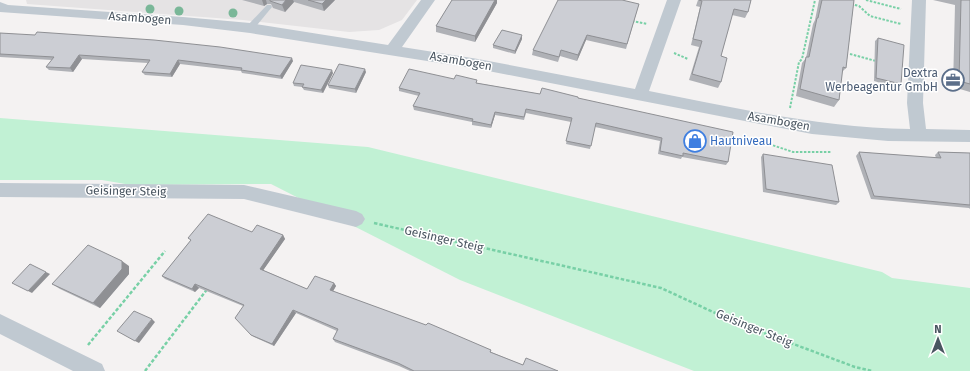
<svg xmlns="http://www.w3.org/2000/svg" width="970" height="371" font-family="'Fira Sans',sans-serif">
<rect width="100%" height="100%" fill="#f4f2f2"/>
<path fill="#e5e3e4" d="M26,0h391l-15,20 -23,10 -30,2 -106,-12 -216,-16z"/>
<path fill="#c1f1d4" d="M0,118l368,29 514,125 10,6 78,10v83h-276l-234,-91 -189,-96 -140,1 -29,-5h-102z"/>
<g fill="none" stroke-linecap="round" stroke-linejoin="round">
<path stroke="#78d0a6" stroke-width="2" stroke-dasharray="2.5 1.5" stroke-linecap="butt" d="M866,0l35,9
M851,4l8,2 11,10 31,8
M632,21l15,3
M674,53l14,6
M850,54l26,7
M790,108l9,-46 3,-3 13,-59
M754,139l39,13h38"/>
<path stroke="#78d0a6" stroke-width="2.5" stroke-dasharray="3.5 2" stroke-linecap="butt" d="M374,223l287,65 76,35 118,44 17,4
M88,345l77,-94
M145,371l63,-83"/>
<path fill="#c0c9d1" fill-rule="evenodd" d="M267,5h4l1,2 -19,23h-6v-4z"/>
<path fill="#c0c9d1" fill-rule="evenodd" d="M421,0h14l-33,47 76,12 157,30 32,-89h14l-32,91c87,17 173,37 261,38l-3,-26 5,-103h14l-3,103 3,26 44,1v12l-82,-1 -76,-7 -334,-65 -228,-36 -67,-8 -183,-13v-10l8,3 175,12 67,6 138,22z
M0,183l244,2 112,26 6,3 3,5 -3,5 -6,3 -112,-28 -244,-2z
M0,314l102,50 3,7h-32l-73,-37z"/>
</g>
<g fill="#7ab798">
<circle cx="150" cy="9" r="4.5"/>
<circle cx="179" cy="11" r="4.5"/>
<circle cx="233" cy="13" r="4.5"/>
</g>
<path fill="#afb1b6" d="M242,0h93l-11,11 -30,-9 -9,10 -12,-4 -2,-4h-4l-3,2z
M452,0h45v3l-22,39 -39,-10v-6z
M698,0h53l-3,12 -3,6 -13,-3 -11,41v26l-3,6 -29,-8 10,-33 -8,-2 9,-38 -4,-1z
M819,0h35l-8,68 -4,4 -3,28 -5,7 -38,-11 6,-33 4,-5 7,-34 2,-4z
M933,0h37v92l-17,-5 2,-82z
M639,4l-13,45 -40,-9 -9,21 -17,-5 -2,6 -26,-7 1,-5z
M0,33l293,28 -11,18 -40,-6 -1,-2 -61,-7 -8,13 -27,-2 -3,-3 6,-9 -66,-4 -9,13 -24,-2 -3,-3 6,-7 -52,-3z
M878,38l23,46 -3,4 -24,-7 1,-40z
M522,39l-7,15 -22,-6v-3z
M366,72l-10,21 -27,-5 -1,-3z
M333,73l-10,20 -19,-3 -2,-3 -8,-1 -1,-3z
M454,79l86,15 38,4 150,64 -2,3 -44,-8 -1,2 -23,-5 2,-13 -65,-14 -5,22 -24,-5 5,-22 -45,-9 -2,7 -29,-5 -4,13 -19,-3v-3l-58,-12 -1,-4 6,-10 -20,-5v-3z
M859,152l77,6 -1,-3 3,-3 32,1v56l-1,-1 -98,-9 -15,-43z
M763,154l76,48 -3,3 -73,-13 -2,-35z
M252,232l31,3 2,4 -22,31 44,19 27,-6 2,3 -3,5 158,59v2l32,13 35,6h-148l-11,-5 -64,-24 -2,-3 4,-8 -41,-18 -22,33 -20,-9 -3,-2 -8,-29 -44,-18 -4,4 -30,-13 -3,-3 29,-36 -3,-2z
M129,266v8l-29,34 -40,-19 -8,-5z"/>
<path fill="#8f9094" d="M262,0h4l1,4 -3,2z
M286,0h7l1,2 -9,10 -3,-7z
M326,0h9l-11,11 -2,-7z
M495,0h2v3l-22,39v-6z
M522,35v4l-7,15v-3z
M587,35l-1,5 -9,21 1,-6z
M79,55l3,4 -9,13 -3,-4z
M292,58l1,3 -11,18 -2,-3z
M178,60l2,4 -8,13 -2,-3z
M365,69l1,3 -10,21 -1,-4z
M332,70l1,3 -10,20 -2,-3z
M495,112v3l-4,13v-3z
M283,235l2,4 -23,33 -2,-3z
M122,261l7,5v8l-29,34 -7,-5z
M46,272l4,2 -18,19 -4,-2z
M334,283l2,3 -4,7 -2,-3z
M195,284l4,4 -4,4 -3,-3z
M293,310l3,3 -22,33 -2,-2z
M152,319l3,3 -16,21 -4,-2z"/>
<path fill="#ccced4" stroke="#8f9094" d="M270,0h16l-4,5 -12,-4z
M308,0h18l-4,4z
M452,0h43l-20,36 -39,-10z
M558,0h64l17,4 -12,40 -40,-9 -9,20 -17,-5 -2,7 -26,-7z
M699,0h52l-3,12 -14,-3 -13,47 6,2 -6,24 -29,-8 10,-33 -9,-2 9,-38z
M822,0h32l-8,68 -3,-1 -4,33 -39,-11 6,-32h3l8,-39h1z
M961,0h9v84l-11,-3z
M502,30l20,5 -7,16 -22,-6z
M37,32l117,8 66,7 72,11 -12,18 -39,-6 1,-2 -64,-8 -8,14 -28,-2 8,-12 -71,-5 -9,13 -24,-1 8,-10 -54,-3v-21l35,2z
M878,38l26,7 -3,39 -25,-6z
M339,64l26,5 -10,20 -27,-4z
M301,65l31,5 -11,20 -19,-3 2,-3 -11,-1z
M409,69l45,10 2,-4 21,5 -1,3 64,11 2,-6 36,9v1l155,34 -5,30 -45,-9v3l-23,-5 2,-13 -66,-15 -5,23 -25,-5 6,-23 -46,-9 -2,8 -29,-5 -4,13 -19,-4 1,-2 -60,-13 7,-13 -21,-5z
M859,152l82,6 -3,-6 32,1v52l-96,-9z
M763,154l69,11 7,37 -73,-13z
M208,214l44,18 5,-7 26,10 -23,34 47,20 8,-13 19,7 -4,7 96,35 2,-2 63,27 -1,2 33,13 3,-7 32,13h-144l-16,-8 -65,-24 5,-10 -45,-19 -21,34 -21,-9 -16,-17 9,-13 -49,-21 -3,5 -30,-13 29,-36 -3,-2z
M88,245l34,16v8l-29,34 -41,-19z
M30,264l16,8 -18,19 -16,-8z
M134,311l18,8 -17,22 -18,-10z"/>
<defs>
<g id="office-ring" transform="scale(1.15)"><circle r="9.5" fill="#fff" stroke="#5c6f8a" stroke-width="1.5"/><path d="M-6-3h4V-5.5h4V-3h4V5H-6ZM-1-4.5V-3h2v-1.5ZM-6 0V1H6V0Z" fill="#5c6f8a"/></g>
<g id="shop-ring" transform="scale(1.15)"><circle r="9.5" fill="#fff" stroke="#3f7fe0" stroke-width="1.5"/><path d="M-5-2.5h2.3a2.7 3.5 0 0 1 5.4 0H5L5.5 6h-11ZM-1.5-2.5h3a1.5 2.3 0 0 0-3 0Z" fill="#3f7fe0"/></g>
</defs>
<g fill-rule="evenodd">
<use href="#office-ring" x="953" y="80"/>
<use href="#shop-ring" x="695" y="141"/>
</g>
<g text-anchor="middle" stroke-width="3" stroke-linejoin="round" paint-order="stroke">
<g font-size="12" fill="#495560" stroke="#fff">
<text transform="translate(140 18) rotate(4)" y="4">Asambogen</text>
<text transform="translate(461 61) rotate(10)" y="4">Asambogen</text>
<text transform="translate(779 121) rotate(10)" y="4">Asambogen</text>
<text transform="translate(126 191) rotate(1)" y="4">Geisinger Steig</text>
<text transform="translate(444 239) rotate(13)" y="4">Geisinger Steig</text>
<text transform="translate(754 328) rotate(22)" y="4">Geisinger Steig</text>
</g>
<g font-size="12" fill="#4e5e75" stroke="#fff" text-anchor="end">
<text x="938" y="77">Dextra<tspan x="938" dy="14">Werbeagentur GmbH</tspan></text>
</g>
<g font-size="12" fill="#366cbe" stroke="#fff" text-anchor="start">
<text x="710" y="145">Hautniveau</text>
</g>
</g>
<g transform="translate(938 339)" stroke="#ffffff" stroke-width="3" paint-order="stroke">
<path d="M0-3L7 15L0 10L-7 15Z" fill="#495560"/>
<text y="-6" font-size="11" font-weight="bold" text-anchor="middle" fill="#495560">N</text>
</g>
</svg>
